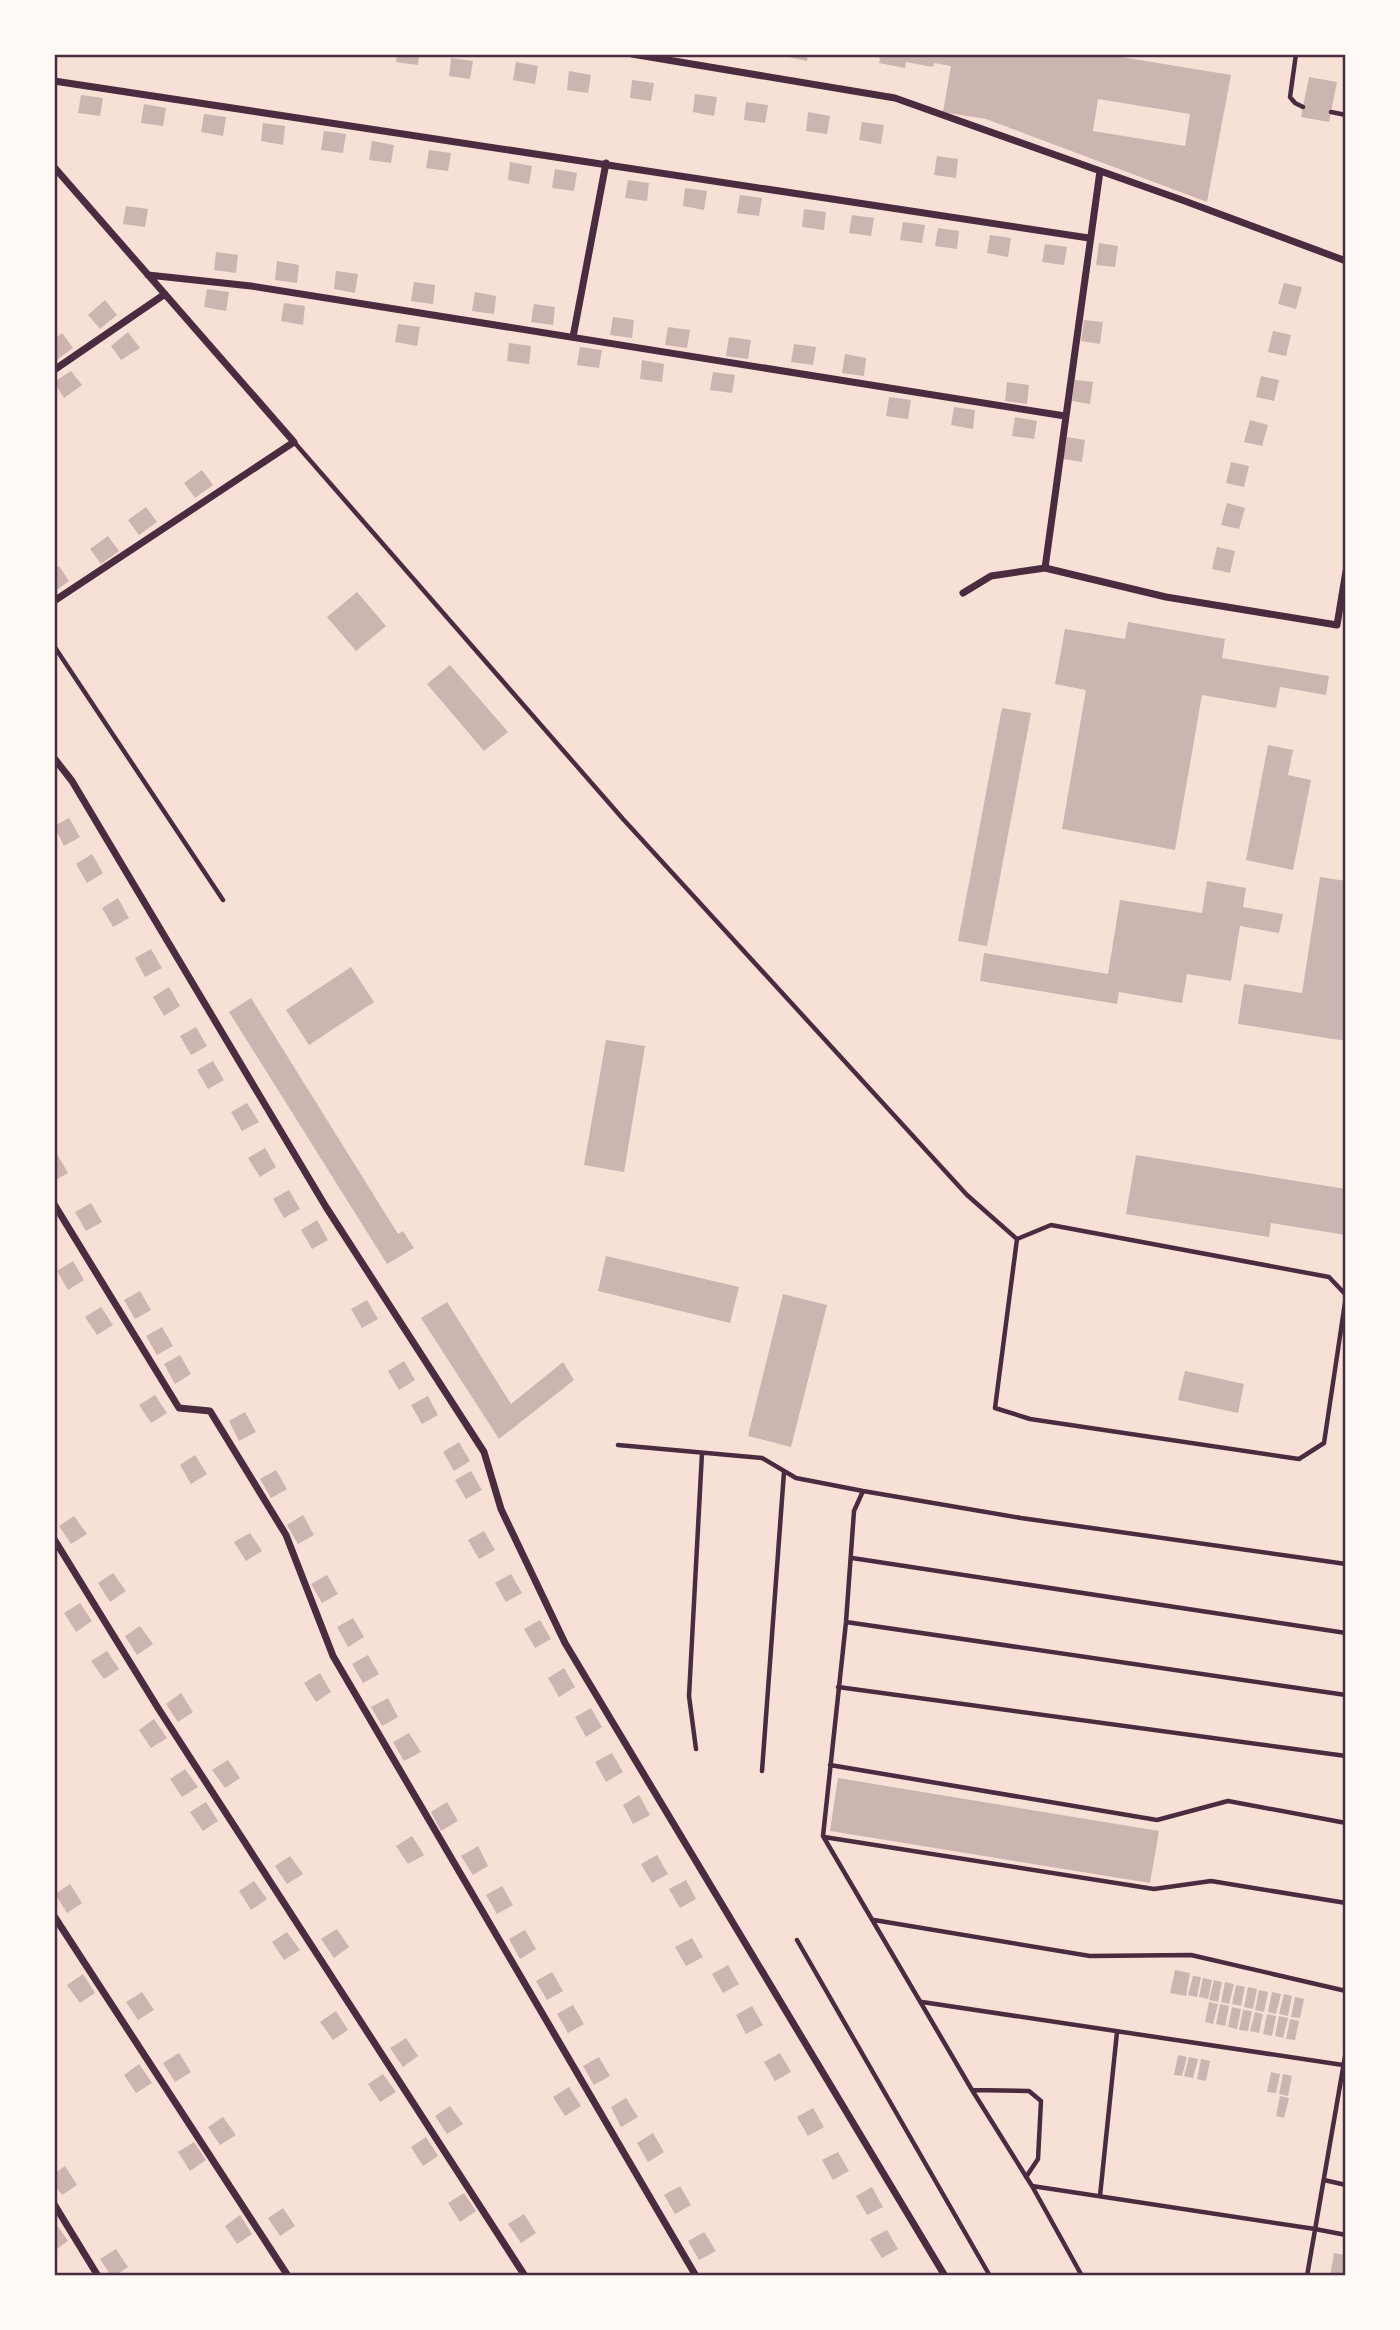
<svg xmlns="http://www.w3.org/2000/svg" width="1400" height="2330" font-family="Overpass,sans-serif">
<rect width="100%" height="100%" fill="#f7e1d7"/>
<path fill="#ccb4b1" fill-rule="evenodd" d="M397,54h22l-1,11 -22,-3z
M773,54h35l-1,7z
M869,54h234l128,21 -24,127 -221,-83 -43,-7 8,-46 -17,-3 -1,4 -27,-5 -1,6 -26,-5 1,-5zM1098,99l92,15 -5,32 -92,-15z
M451,58l22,3 -3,18 -21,-3z
M516,62l22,4 -3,18 -22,-4z
M569,71l22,4 -3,18 -21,-3z
M1309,77l28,5 -8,40 -28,-5z
M632,80l22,3 -3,18 -21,-3z
M695,94l22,3 -3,19 -21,-4z
M81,95l22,3 -3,18 -22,-3z
M746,102l22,3 -3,18 -21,-3z
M144,104l22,4 -3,18 -22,-3z
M808,112l22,4 -3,18 -21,-3z
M204,114l22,3 -3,19 -22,-4z
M862,122l22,3 -3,19 -22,-4z
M263,123l22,3 -2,19 -22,-4z
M324,131l22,3 -3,19 -22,-3z
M372,141l22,4 -3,18 -22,-3z
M429,150l22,3 -3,18 -22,-3z
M937,156l21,3 -2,19 -22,-3z
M510,162l22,4 -3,18 -21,-4z
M555,169l22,4 -3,18 -22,-3z
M628,180l21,3 -2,18 -22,-3z
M685,188l22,3 -3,19 -21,-4z
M740,195l22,3 -3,18 -22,-3z
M126,206l22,3 -3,18 -22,-3z
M804,209l22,3 -2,18 -22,-3z
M852,215l22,3 -3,18 -22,-3z
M903,222l22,3 -3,18 -22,-3z
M938,228l21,3 -2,18 -22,-3z
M990,235l21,3 -3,19 -21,-4z
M1099,243l19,3 -3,21 -19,-2z
M1045,244l22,3 -3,18 -22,-3z
M216,252l22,3 -2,18 -22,-3z
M277,261l22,4 -2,18 -22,-3z
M336,271l22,3 -3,19 -21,-4z
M414,282l21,3 -2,19 -22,-3z
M1284,283l18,4 -6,22 -18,-5z
M207,289l22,3 -3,19 -22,-4z
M475,292l21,4 -2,18 -22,-3z
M105,300l12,15 -17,14 -12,-14z
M284,303l21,3 -2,19 -22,-4z
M534,304l21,3 -2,18 -22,-3z
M613,317l21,3 -2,18 -22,-3z
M1084,320l19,2 -3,22 -19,-3z
M398,324l22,3 -3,19 -22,-4z
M668,327l22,3 -3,18 -22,-3z
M1273,331l18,4 -5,21 -18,-4z
M128,332l12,16 -19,12 -10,-14z
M62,333l11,15 -19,14v-23z
M729,337l22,3 -3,19 -22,-3z
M509,343l22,3 -2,18 -22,-3z
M794,344l22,3 -3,18 -22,-3z
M580,347l22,3 -3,18 -22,-3z
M845,354l21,4 -2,18 -22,-3z
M642,360l22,4 -2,18 -22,-3z
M71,371l11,14 -18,13 -10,-16z
M713,372l22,3 -3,18 -22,-3z
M1261,376l18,4 -5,21 -18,-4z
M1075,380l18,2 -3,22 -18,-3z
M1007,382l22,3 -2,19 -22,-3z
M889,397l22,3 -3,19 -22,-3z
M954,407l21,3 -2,19 -22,-4z
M1015,417l22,4 -3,18 -22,-3z
M1250,420l18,5 -6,21 -18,-4z
M1067,437l18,3 -3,22 -19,-3z
M1231,462l18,4 -5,21 -18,-4z
M202,470l11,15 -18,13 -11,-15z
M1227,503l18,5 -6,21 -18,-4z
M146,507l11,15 -18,13 -11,-15z
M108,536l11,15 -18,13 -11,-15z
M1217,547l18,4 -5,22 -18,-4z
M59,566l10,15 -15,11v-23z
M357,592l29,34 -30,25 -29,-34z
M1128,622l97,17 -3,19 107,18 -3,19 -46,-8 -4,21 -74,-13 -27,155 -113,-21 24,-139 -31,-6 10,-55 60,10z
M450,665l58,67 -24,19 -57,-67z
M1002,708l29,5 -44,233 -29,-5z
M1268,745l25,5 -5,25 23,5 -18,90 -47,-10z
M69,818l11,19 -16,9 -10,-20z
M92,854l11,19 -16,10 -11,-19z
M1320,877l26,4v160l-108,-17 6,-40 58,9z
M1207,881l39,7 -3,19 40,7 -4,19 -39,-7 -9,55 -44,-7 -5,29 -63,-11 -2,12 -137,-23 4,-28 124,21 12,-74 82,13z
M118,898l11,20 -16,9 -11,-19z
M151,949l11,19 -17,9 -10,-19z
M351,967l23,35 -65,43 -23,-35z
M169,987l11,19 -16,10 -11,-19z
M251,998l147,236 5,-3 11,17 -27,16 -158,-252z
M196,1027l11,19 -16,9 -11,-19z
M606,1040l39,6 -21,126 -40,-7z
M213,1061l11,19 -16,9 -11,-19z
M247,1103l12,19 -17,9 -11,-19z
M265,1148l11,19 -16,10 -12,-19z
M57,1154l11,19 -14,8v-25z
M1136,1155l210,34v46l-75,-12 -2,14 -143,-23z
M289,1190l11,19 -16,9 -11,-19z
M91,1203l11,19 -16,9 -11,-19z
M317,1220l11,20 -16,9 -11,-19z
M606,1256l133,31 -9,36 -132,-32z
M73,1261l11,19 -16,10 -11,-19z
M140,1291l11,19 -16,9 -11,-19z
M783,1294l44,11 -36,142 -43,-11z
M367,1300l11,19 -16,9 -11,-19z
M447,1302l64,102 52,-42 11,18 -75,59 -78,-121z
M101,1307l12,18 -16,10 -12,-18z
M162,1327l11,19 -16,9 -11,-19z
M180,1355l11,19 -16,10 -11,-20z
M404,1361l11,19 -16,10 -11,-19z
M1185,1371l59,13 -6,29 -60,-13z
M155,1395l12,18 -16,10 -12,-18z
M428,1396l10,19 -16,9 -11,-19z
M245,1412l11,20 -17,9 -10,-20z
M459,1442l11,19 -16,10 -11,-19z
M195,1455l12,19 -16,10 -11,-19z
M276,1470l11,19 -16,9 -11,-19z
M471,1471l11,19 -16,9 -11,-19z
M303,1515l11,20 -16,9 -11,-19z
M74,1516l13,18 -16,10 -12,-18z
M484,1531l11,19 -16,9 -11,-19z
M250,1533l12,18 -16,10 -12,-19z
M113,1573l13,18 -16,11 -12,-19z
M511,1574l11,19 -16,9 -11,-19z
M327,1575l11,19 -16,9 -11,-19z
M80,1603l12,18 -16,11 -12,-19z
M353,1618l11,19 -16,10 -11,-20z
M540,1620l11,19 -16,9 -11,-19z
M140,1626l13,18 -16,11 -12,-19z
M107,1651l12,18 -15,10 -13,-18z
M368,1655l11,19 -16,9 -11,-19z
M564,1668l11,19 -16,10 -11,-19z
M320,1673l11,19 -15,10 -12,-19z
M181,1693l12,19 -15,10 -12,-18z
M388,1698l10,19 -16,9 -11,-19z
M591,1708l11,19 -16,10 -11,-20z
M154,1719l13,19 -16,10 -12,-18z
M409,1733l12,19 -17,9 -11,-19z
M612,1753l11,19 -17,10 -11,-20z
M228,1760l12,18 -15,10 -13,-18z
M185,1769l13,18 -16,10 -12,-18z
M838,1778l321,53 -9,52 -320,-52z
M639,1795l11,20 -17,9 -10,-19z
M206,1802l12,19 -15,10 -13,-19z
M447,1802l11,19 -17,10 -10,-19z
M412,1836l12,19 -16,9 -12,-18z
M478,1846l10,20 -15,9 -12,-19z
M657,1855l11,19 -16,9 -11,-19z
M290,1856l13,18 -16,10 -12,-18z
M686,1880l10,19 -16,9 -11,-19z
M254,1881l13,18 -16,11 -12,-19z
M70,1884l12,19 -15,10 -12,-19z
M502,1886l11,19 -16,9 -11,-19z
M337,1929l12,18 -15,11 -13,-19z
M525,1930l11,19 -16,10 -11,-20z
M287,1932l13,18 -16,10 -12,-18z
M692,1938l11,19 -17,9 -11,-19z
M728,1965l11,19 -16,9 -11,-19z
M1175,1970l15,3 -4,23 -16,-3z
M552,1972l11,19 -16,9 -11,-19z
M83,1974l12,19 -15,10 -13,-18z
M1193,1976l8,1 -4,20 -9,-2z
M1203,1978l9,2 -4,19 -9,-2z
M1214,1980l8,2 -4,20 -9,-2z
M1225,1982l9,2 -5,20 -8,-2z
M1236,1985l9,2 -4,19 -9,-2z
M1248,1987l9,2 -4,20 -9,-2z
M1259,1990l9,2 -4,20 -9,-2z
M142,1992l12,18 -16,10 -12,-18z
M1272,1992l9,2 -5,20 -8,-2z
M1284,1994l8,2 -4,20 -9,-2z
M1295,1997l9,2 -4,19 -9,-1z
M1209,2002l9,2 -5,20 -8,-2z
M1220,2004l9,2 -4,20 -9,-2z
M573,2005l11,19 -16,9 -11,-19z
M752,2006l11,19 -17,9 -10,-19z
M1232,2007l9,2 -4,20 -9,-2z
M1243,2010l9,1 -4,20 -9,-1z
M336,2011l12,19 -15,10 -13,-18z
M1255,2012l8,2 -4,19 -9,-2z
M1267,2014l9,2 -4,20 -9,-2z
M1279,2016l9,2 -5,20 -8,-2z
M1290,2019l9,2 -4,19 -9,-1z
M406,2038l12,18 -15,11 -13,-19z
M179,2053l12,19 -16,10 -12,-19z
M780,2053l11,19 -16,9 -11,-19z
M1178,2055l9,2 -5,19 -8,-1z
M599,2057l11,19 -16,9 -11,-19z
M1189,2057l9,2 -5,19 -9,-2z
M1201,2059l9,2 -4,20 -9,-2z
M139,2064l13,19 -16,10 -12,-18z
M1271,2072l9,2 -4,19 -9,-1z
M383,2074l13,18 -16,10 -12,-18z
M1283,2074l9,2 -4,20 -9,-2z
M569,2087l12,19 -16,10 -12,-19z
M1280,2096l9,2 -5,20 -8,-2z
M626,2098l12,19 -17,10 -10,-20z
M450,2106l13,18 -16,10 -12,-18z
M813,2108l11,19 -16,9 -11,-19z
M223,2117l13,18 -16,10 -12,-18z
M653,2133l11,19 -16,10 -11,-19z
M426,2137l12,19 -15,10 -12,-19z
M194,2142l12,18 -16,11 -12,-19z
M838,2152l11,19 -16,9 -11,-20z
M65,2166l12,19 -15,10 -8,-11v-10z
M680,2186l11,19 -16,9 -11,-19z
M872,2187l11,20 -16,8 -11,-19z
M464,2193l12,18 -16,11 -12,-19z
M283,2208l12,18 -15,10 -12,-18z
M524,2214l12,19 -15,10 -13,-19z
M240,2215l12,19 -15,10 -12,-18z
M54,2221l14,20 -14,10z
M887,2230l11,19 -16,9 -12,-19z
M704,2232l12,19 -17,9 -11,-19z
M116,2249l12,18 -13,9h-4l-11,-17z
M1334,2253l12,2v21h-16z"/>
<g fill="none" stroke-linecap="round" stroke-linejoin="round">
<path stroke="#4a2c40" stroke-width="4.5" d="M1296,54l-6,43 5,6 8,4
M1331,112l15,3
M294,442l329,377 344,376 50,44
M54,646l169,254
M1017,1239l-22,169 35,11 269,40 25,-16 22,-147
M1017,1239l34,-14 278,52 17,18
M618,1445l144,13 34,20 67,13 158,27 325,46
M863,1491l-9,20 -8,111 -23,214 149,254 60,96 50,90
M852,1558l494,75
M846,1622l500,73
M838,1687l508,69
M696,1749l-7,-53 13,-243
M830,1765l327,55 71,-19 118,22
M762,1771l22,-299
M824,1837l330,52 57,-8 135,22
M874,1920l216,36 101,-1 155,36
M797,1940l193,336
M922,2002l421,63
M972,2090l57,1 12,10 -3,58 -12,18
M1324,2180l22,5
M1032,2186l283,43 31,6
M1100,2196l17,-164
M1307,2276l39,-225"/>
<path stroke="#4a2c40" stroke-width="7" d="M632,54l263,44 287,102 164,61
M54,81l1035,157
M54,167l240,275 -240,159
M1100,171l-55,397 121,29 171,28 9,-54
M148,275l103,11 814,130
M573,337l33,-174
M54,370l111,-76
M963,593l28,-17 54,-8
M54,758l18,23 254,426 158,245 17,57 64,134 380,633
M54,1204l125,204 31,3 76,124 47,121 363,620
M54,1539l104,169 367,568
M54,1916l234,360
M54,2204l44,72"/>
</g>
<rect width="1400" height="2330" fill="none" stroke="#fffaf5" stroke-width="112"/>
<rect x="56" y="56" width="1288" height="2218" fill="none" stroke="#4a2c40" stroke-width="2.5"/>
</svg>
